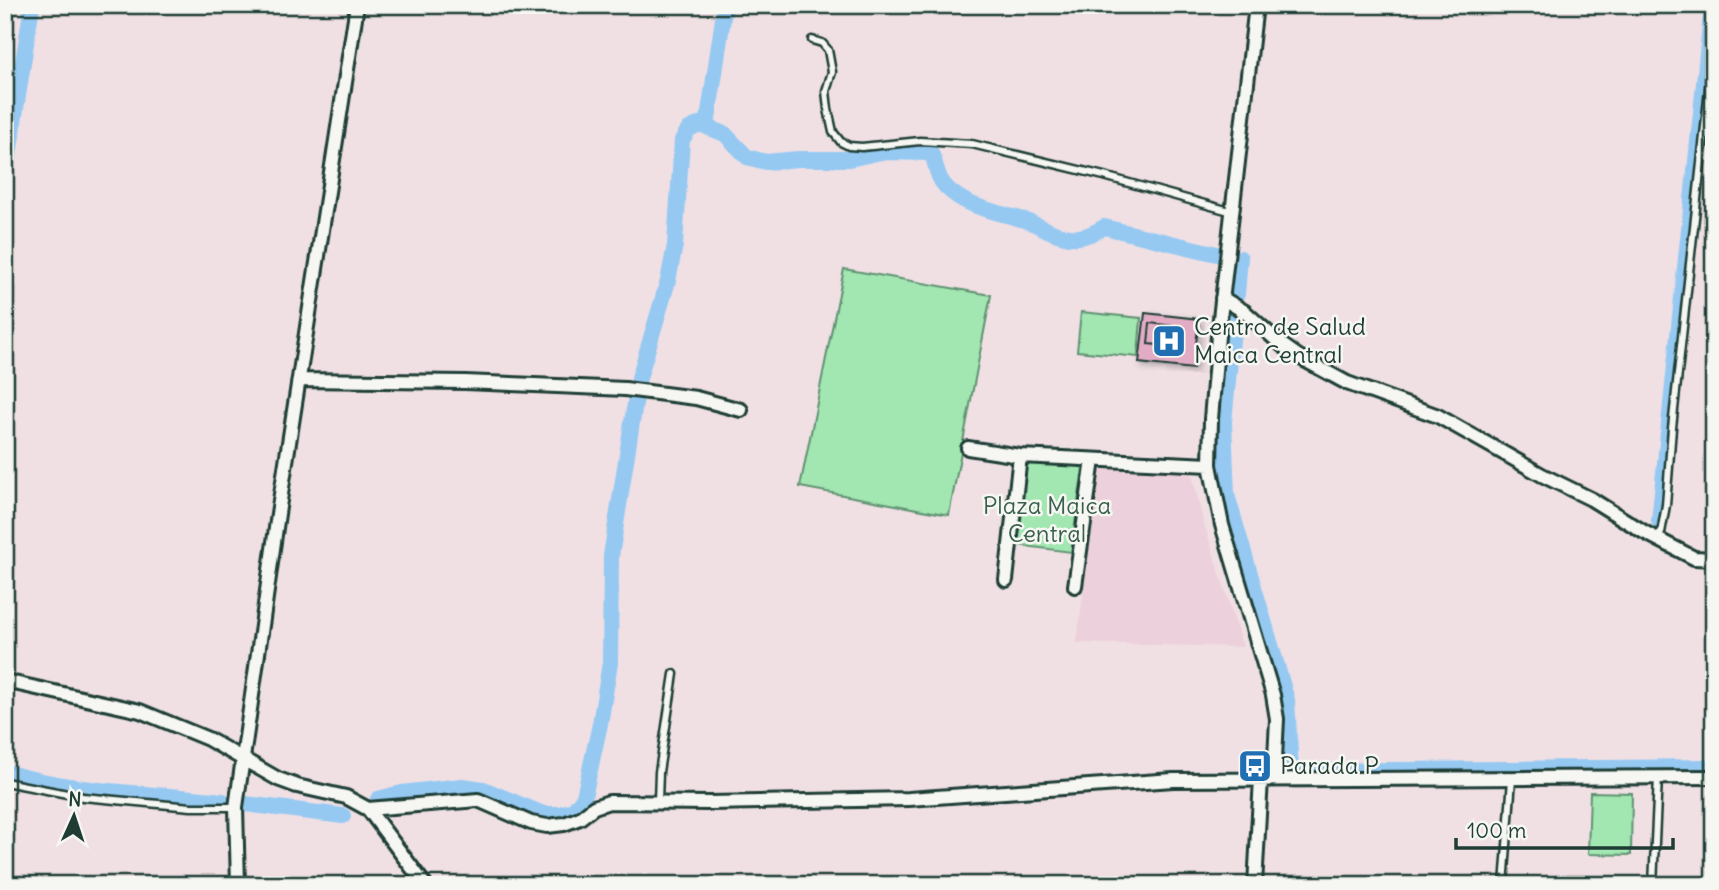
<svg xmlns="http://www.w3.org/2000/svg" width="1719" height="890" font-family="Delius,sans-serif">
<defs>
<filter id="shadow"><feDropShadow dx="3.5" dy="3.5" stdDeviation="3.5" flood-color="#0004"/></filter>
</defs>
<rect width="100%" height="100%" fill="#f0e0e4"/>
<filter id="ink" filterUnits="userSpaceOnUse"><feTurbulence type="fractalNoise" baseFrequency=".0143" numOctaves="2"/><feDisplacementMap in="SourceGraphic" scale="14" xChannelSelector="R" yChannelSelector="G"/><feConvolveMatrix kernelMatrix="1 2 1 2 8 2 1 2 1" color-interpolation-filters="sRGB"/></filter>
<g filter="url(#ink)">
<path fill="#ecd0db" d="M1099,466l92,4 11,47 41,130 -166,-4z"/>
<path fill="#a2e6b1" stroke="#609272" stroke-width="2" d="M844,269l147,26 -42,220 -149,-28z
M1081,312l60,6 -3,39 -61,-6z
M1027,463l52,3 4,2 -12,84 -55,-7z
M1590,792l42,1 -1,62 -43,-1z"/>
<g fill="none" stroke-linecap="round" stroke-linejoin="round">
<path stroke="#95c9f2" stroke-width="16" d="M707,126l18,-121
M5,180l27,-175
M1237,294l3,-36
M1234,319l-10,103 3,73 60,205 4,71 423,-4
M639,378l29,-97 7,-36 7,-105 7,-11 11,-5 25,10 22,23 19,5 32,-3h51l32,-7 50,1c6,12 5,24 15,34 21,22 54,25 81,34 17,6 33,18 52,16 9,-1 17,-5 25,-10l113,27
M1659,521l53,-516
M5,772c69,21 146,21 218,29
M378,799l24,-6 60,-7 21,3 60,25h17l14,-4 10,-13 16,-73 10,-61 1,-107 25,-159
M245,804l98,12"/>
</g>
<path fill="#e2acc5" stroke="#1f3d34" stroke-width="2" filter="url(#shadow)" d="M1145,313l54,6 -6,50 -54,-6z
M1150,323l32,4 -2,20 -32,-3z"/>
<g fill="none" stroke-linecap="round" stroke-linejoin="round">
<g stroke="#1f3d34" stroke-width="11">
<path id="lane" d="M812,40l10,3 6,7 4,22 -6,19 2,18 5,23 8,10 8,4 13,1 58,-6 52,3 132,32 129,36
M1655,536l6,-3 5,-28 6,-77 42,-384
M5,782l78,15 108,10h45
M658,801l1,-29 15,-98
M1504,885l8,-106
M1653,885l5,-108"/>
</g>
<g stroke="#1f3d34" stroke-width="18">
<path id="street" d="M1256,5l-38,331 -7,83 -1,46 12,60 51,170 4,24 -3,59
M1222,298l23,14 37,33 17,12 48,26 91,33 104,59 49,24 53,33 50,26 20,1
M299,380l166,2 160,7 71,9 45,12
M968,448l52,8 190,9
M1006,580l14,-124
M1075,586l18,-126
M5,681l135,30 68,28 70,40 19,7 49,11 22,12 57,76
M368,809l110,-9 53,23 16,3 17,-2 16,-6 14,-11 15,-5 101,1 199,-4 264,-19 541,-3
M238,885l-2,-78 43,-300 78,-502
M1255,885l6,-106"/>
</g>
<use href="#lane" stroke="#f6f6f2" stroke-width="6"/>
<use href="#street" stroke="#f6f6f2" stroke-width="12"/>
</g>
</g>
<defs>
<g id="hospital-square" transform="scale(1.75)"><rect x="-9" y="-9" width="18" height="18" rx="4" fill="#1f6fb2" stroke="#f6f6f2"/><path d="M-5-5h3v3.5h4V-5h3V5h-3V1.5h-4V5h-3Z" fill="#fff"/></g>
<g id="bus-square" transform="scale(1.75)"><rect x="-9" y="-9" width="18" height="18" rx="4" fill="#1f6fb2" stroke="#f6f6f2"/><path d="M-5-6H5V4H4V6H2V4H-2V6H-4V4H-5ZM-3.5-4V0h7V-4ZM-3.5 1.2v1.5H-2V1.2ZM2 1.2v1.5H3.5V1.2Z" fill="#fff"/></g>
</defs>
<g fill-rule="evenodd">
<use href="#hospital-square" x="1169" y="341"/>
<use href="#bus-square" x="1255" y="766"/>
</g>
<g text-anchor="middle" stroke-width="5" stroke-linejoin="round" paint-order="stroke">
<g font-size="24" fill="#1f3d34" stroke="#f6f6f2" text-anchor="start">
<text x="1194" y="335">Centro de Salud<tspan x="1194" dy="28">Maica Central</tspan></text>
<text x="1280" y="774">Parada P</text>
</g>
<g font-size="24" fill="#395f4d" stroke="#f6f6f2">
<text x="1047" y="514">Plaza Maica<tspan x="1047" dy="28">Central</tspan></text>
</g>
</g>
<rect width="1719" height="890" fill="none" stroke="#f6f6f2" stroke-width="28"/>
<rect x="14" y="14" width="1691" height="862" fill="none" stroke="#1f3d34" stroke-width="2.5" filter="url(#ink)"/>
<g transform="translate(74 816) rotate(3)" stroke="#f6f6f2" stroke-width="5" paint-order="stroke">
<path d="M0-5L12 26L0 18L-12 26Z" fill="#1f3d34"/>
<text y="-10" font-size="19" font-weight="bold" text-anchor="middle" fill="#1f3d34">N</text>
</g>
<path d="M1456 838v10h217v-10" fill="none" stroke="#1f3d34" stroke-width="3.5"/>
<text x="1467" y="838" font-size="21" fill="#1f3d34" stroke="#f6f6f2" stroke-width="5" paint-order="stroke">100 m</text>
</svg>
